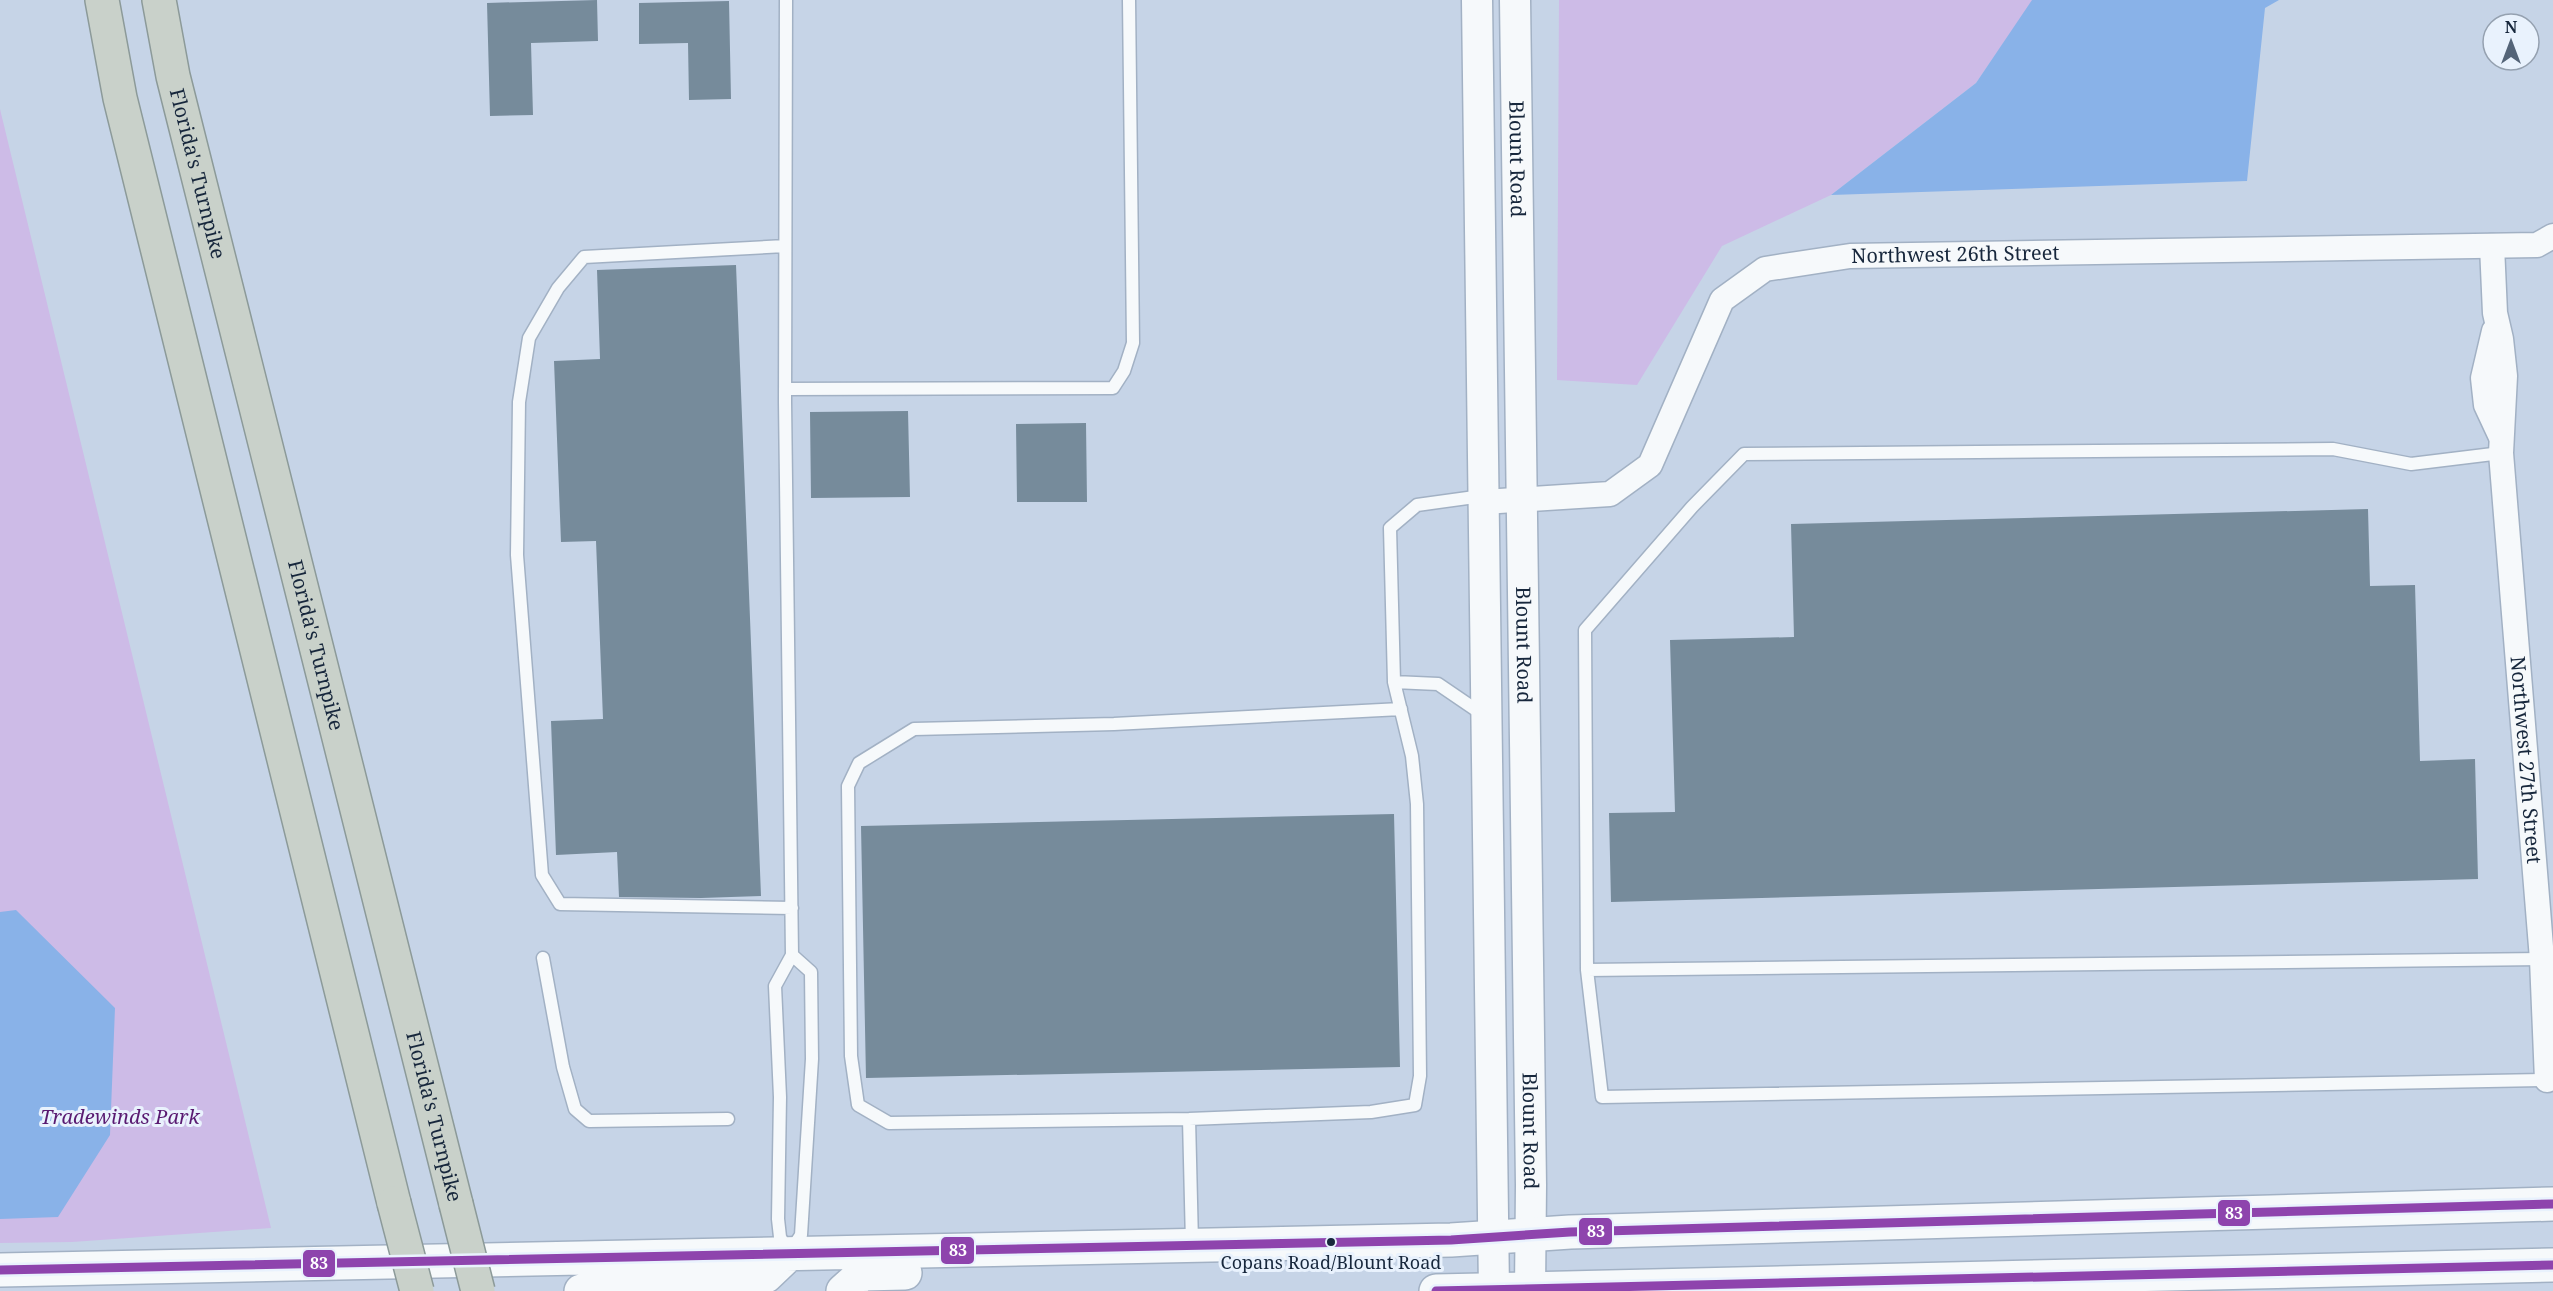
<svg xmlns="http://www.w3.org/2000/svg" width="2553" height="1291" font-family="'Noto Serif',serif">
<rect width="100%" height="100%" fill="#c6d4e7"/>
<path fill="#cdbbe7" d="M1559,0h474l-57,83 -145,112 -109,51 -85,139 -80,-5z
M0,109l271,1119 -199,14 -72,1z"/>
<path fill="#89b2e8" d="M2032,0h247l-14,8 -18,173 -416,14 145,-112z
M16,910l99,98 -5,127 -52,82 -58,2v-307z"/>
<path fill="#768b9b" d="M597,0l1,41 -67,2 2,72 -43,1 -3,-113z
M729,1l2,98 -42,1 -1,-57 -49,1v-41z
M736,265l25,631 -60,2 -82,-1 -2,-45 -61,3 -5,-134 52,-2 -7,-178 -35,1 -7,-181 46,-2 -3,-89z
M908,411l2,86 -99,1 -1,-86z
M1086,423l1,79h-70l-1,-78z
M2368,509l2,77 45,-1 5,176 55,-2 3,120 -867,23 -2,-89 66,-1 -5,-172 124,-3 -3,-113z
M1394,814l6,253 -534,11 -5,-252z"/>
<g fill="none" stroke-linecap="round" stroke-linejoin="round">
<g stroke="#a2b1c4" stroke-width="15">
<path id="service" d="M786,0l-1,402 7,553 -17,31 5,111 -2,122 2,18 8,15
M785,246l-201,11 -26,31 -29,50 -10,64 -2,153 25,320 18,29 232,4
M785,389l328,-1 11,-17 9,-28 -4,-343
M1394,682l44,2 47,32
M1401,709l-287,15 -200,5 -55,34 -11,23 3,270 7,49 31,18 300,-4 182,-7 44,-7 5,-29 -3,-272 -5,-48 -18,-74 -4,-154 27,-23 65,-9
M792,955l19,17 1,87 -11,176 -9,14
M543,958l20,109 12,42 14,12 139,-2
M2542,959l-955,11 15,127 945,-17
M1587,970l-2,-340 107,-123 52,-53 589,-5 78,15 90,-11
M1189,1119l3,124"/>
</g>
<g stroke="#a2b1c4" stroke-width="27">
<g id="minor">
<path id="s1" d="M2492,246l3,67 6,26 4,37 -4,77 41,506 5,121"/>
<path d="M2494,331l-11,47 3,27 14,30"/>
<path id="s2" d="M1484,502l126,-8 40,-29 72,-165 43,-31 85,-13 687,-11 16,-9"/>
</g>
</g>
<g stroke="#a2b1c4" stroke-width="33">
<g id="tertiary">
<path d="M1477,0l17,1291"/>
<path id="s3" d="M1515,0l16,1185 -1,106"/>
</g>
</g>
<g stroke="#a2b1c4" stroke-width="36">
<path id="secondary" d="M0,1270l1451,-30 119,-8 983,-28
M581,1291l94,-3 91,-12 20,-19
M843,1291l19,-17 43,-1
M1436,1291l1117,-26"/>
</g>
<g stroke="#8c9a99" stroke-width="36">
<g id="motorway">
<path d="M102,0l18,98 274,1105"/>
<path id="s4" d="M159,0l14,76 283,1128"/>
</g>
</g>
<use href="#service" stroke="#f6f9fb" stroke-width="12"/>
<use href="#minor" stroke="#f6f9fb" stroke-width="24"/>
<use href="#tertiary" stroke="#f6f9fb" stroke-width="30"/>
<use href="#secondary" stroke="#f6f9fb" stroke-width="33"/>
<use href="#motorway" stroke="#c9d1ca" stroke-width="33"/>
<g stroke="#8c9a99" stroke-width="36" stroke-linecap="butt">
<path id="motorway-bridge" d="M394,1203l23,88
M456,1204l22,87"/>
</g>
<use href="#motorway-bridge" stroke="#c9d1ca" stroke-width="33"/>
<g stroke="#e9f2fd" stroke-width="14">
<path id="bus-1" d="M0,1270l1451,-30 119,-8 983,-28
M1436,1291l1117,-26"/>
</g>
<use href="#bus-1" stroke="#8e44ad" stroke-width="9"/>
</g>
<circle fill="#17273c" stroke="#e9f2fd" stroke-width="2" cx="1331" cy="1242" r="5"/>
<g text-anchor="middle" stroke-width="6" stroke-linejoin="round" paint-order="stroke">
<g font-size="18" fill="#17273c" stroke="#e9f2fd">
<text x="1331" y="1269">Copans Road/Blount Road</text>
</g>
<g font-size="20" fill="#17273c" stroke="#e9f2fd">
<text dy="7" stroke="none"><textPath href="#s3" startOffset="159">Blount Road</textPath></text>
<text dy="7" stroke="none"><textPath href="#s4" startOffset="178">Florida's Turnpike</textPath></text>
<text dy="7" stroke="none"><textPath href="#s2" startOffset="600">Northwest 26th Street</textPath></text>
<text dy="7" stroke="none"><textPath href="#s3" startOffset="645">Blount Road</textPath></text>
<text dy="7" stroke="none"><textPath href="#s4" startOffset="664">Florida's Turnpike</textPath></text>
<text dy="7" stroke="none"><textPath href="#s1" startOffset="516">Northwest 27th Street</textPath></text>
<text dy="7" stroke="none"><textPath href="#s4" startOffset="1150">Florida's Turnpike</textPath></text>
<text dy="7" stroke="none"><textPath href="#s3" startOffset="1131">Blount Road</textPath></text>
</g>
<g font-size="20" font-style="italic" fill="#591a71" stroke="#e9f2fd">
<text x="120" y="1124">Tradewinds Park</text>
</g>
</g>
<g stroke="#e9f2fd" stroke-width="2">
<rect x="2217" y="1199" width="34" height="28" rx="6" fill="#8e44ad"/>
<rect x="1578" y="1217" width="35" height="29" rx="6" fill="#8e44ad"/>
<rect x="940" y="1236" width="35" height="29" rx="6" fill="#8e44ad"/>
<rect x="302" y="1249" width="34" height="29" rx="6" fill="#8e44ad"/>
</g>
<g font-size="16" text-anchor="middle" font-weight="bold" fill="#fff">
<text x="2234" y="1219">83</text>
<text x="1596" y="1237">83</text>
<text x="958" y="1256">83</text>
<text x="319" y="1269">83</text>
</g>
<g transform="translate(2511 42)"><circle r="28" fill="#e9f2fd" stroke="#95a1b0" stroke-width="1.5"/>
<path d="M0-4.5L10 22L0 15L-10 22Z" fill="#546478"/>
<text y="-9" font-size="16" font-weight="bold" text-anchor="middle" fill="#17273c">N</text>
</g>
</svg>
